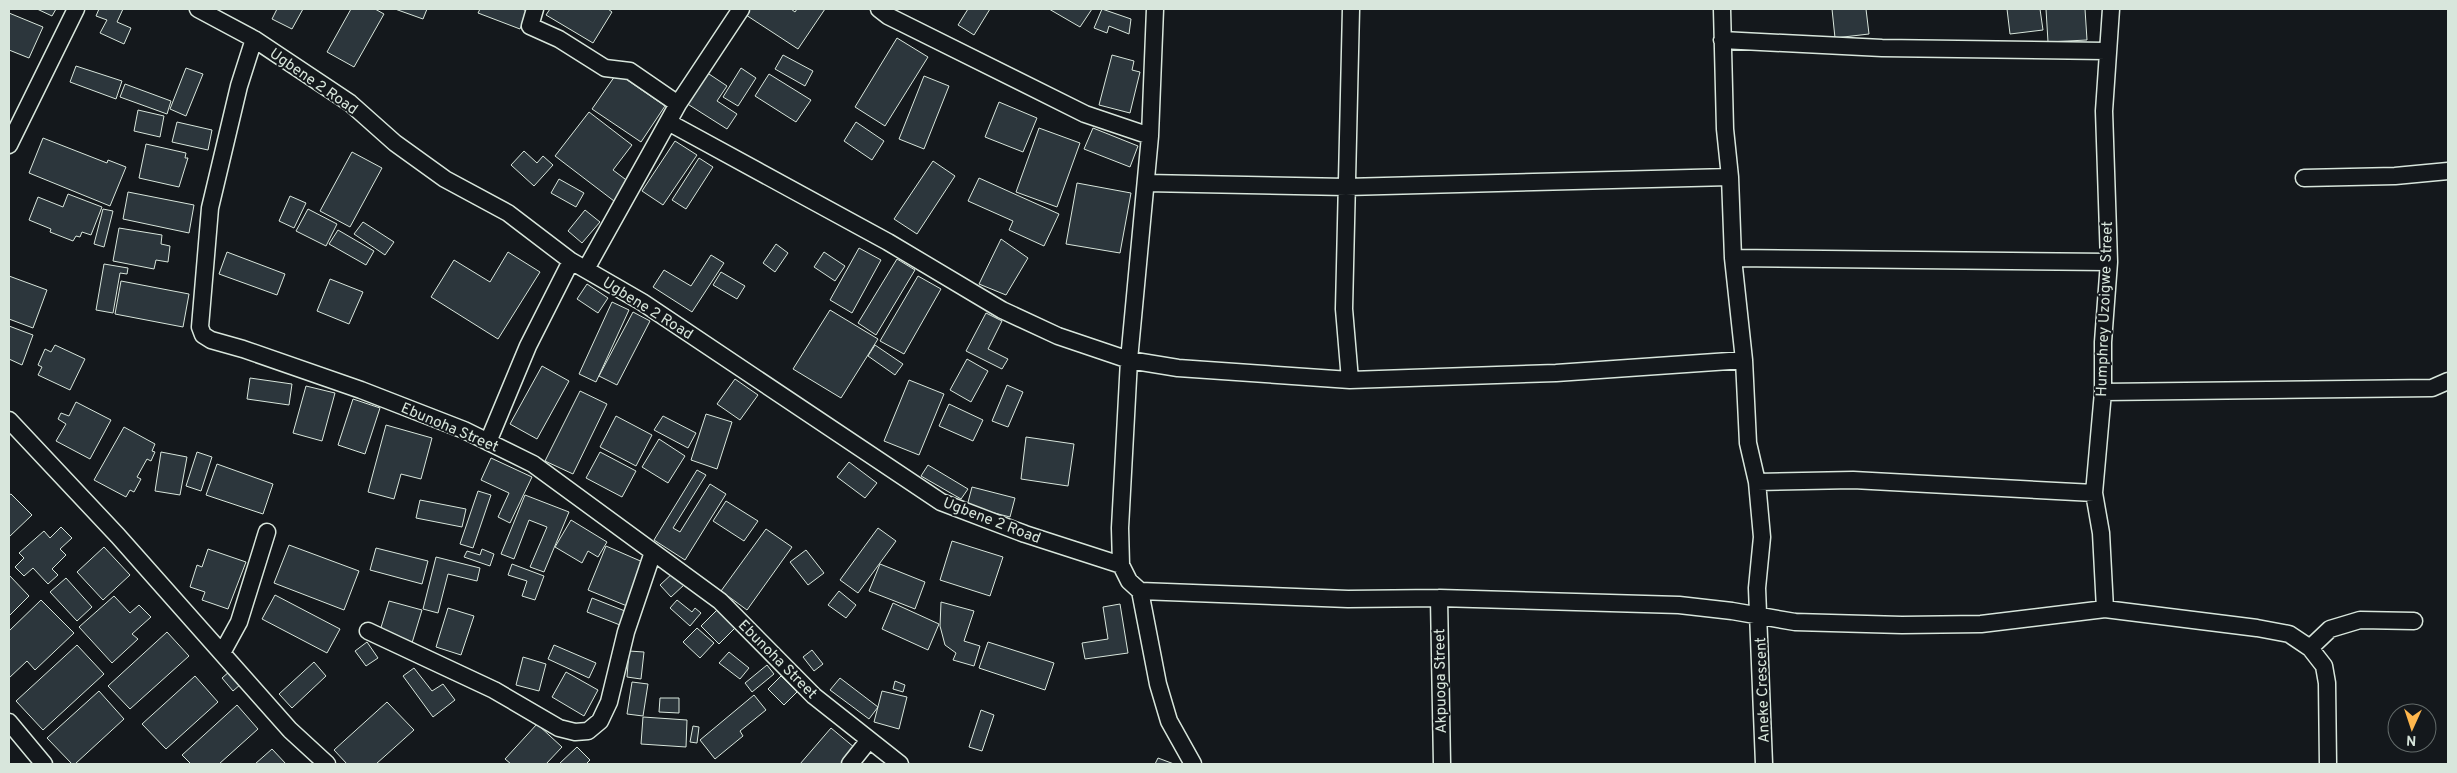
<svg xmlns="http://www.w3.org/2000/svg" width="2457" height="773" font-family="Overpass,sans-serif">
<rect width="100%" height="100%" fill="#14181c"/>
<path fill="#2c363c" stroke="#d8e6dc" d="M37,9h19l-4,7z
M99,9h24l-6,13 14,6 -7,16 -24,-11 7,-13 -11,-4z
M277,9h26l-11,20 -20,-10z
M351,9h24l9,5 -30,53 -27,-15z
M395,9h32l-4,10z
M480,9h42l5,2 -7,18 -42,-16z
M550,9h58l4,3 -19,31 -47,-28z
M750,9h41l4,3 2,-3h28l-27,40 -52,-34z
M968,9h22l-16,26 -16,-10z
M1049,9h43l-12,18z
M1102,9l29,10 -2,15 -20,-8 -2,7 -13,-5z
M1832,9h34l3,25 -34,4z
M2007,9h33l3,21 -33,4z
M2046,9h39l2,31 -39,2z
M9,13l34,14 -14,31 -20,-8z
M897,38l31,19 -43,69 -30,-19z
M783,55l30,16 -8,15 -30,-17z
M1112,55l22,6 -2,9 8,2 -10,41 -31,-8z
M76,66l46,15 -6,18 -46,-17z
M186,68l17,6 -17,42 -16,-7z
M741,68l15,10 -18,28 -15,-9z
M706,72l21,14 -10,15 20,13 -10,15 -41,-26z
M617,73l48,33 -24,36 -49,-33z
M769,74l42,26 -15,22 -41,-26z
M924,76l25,10 -25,63 -25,-10z
M125,84l46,17 -4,13 -47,-17z
M999,102l38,16 -14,34 -38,-15z
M138,110l26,6 -4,21 -26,-6z
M589,112l43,33 -19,25 16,12 -15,19 -59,-45z
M177,122l35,8 -4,20 -36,-8z
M856,122l28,19 -12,19 -28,-19z
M1039,128l41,15 -23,64 -41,-15z
M1093,128l45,18 -8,21 -46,-18z
M43,138l64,25 1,-3 18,7 -16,39 -81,-33z
M675,141l22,14 -34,50 -21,-14z
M146,144l40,9 -1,5h3l-9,29 -40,-9z
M524,151l13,12 6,-7 10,9 -19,21 -23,-21z
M352,152l30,16 -32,59 -30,-16z
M699,158l14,9 -27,42 -14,-9z
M933,161l22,15 -38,58 -23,-15z
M979,178l80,36 -15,32 -35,-16 4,-9 -45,-20z
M559,179l25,14 -8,14 -25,-14z
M1077,183l54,10 -11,60 -54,-9z
M128,192l66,13 -5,28 -66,-14z
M68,194l34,13 -11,28 -9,-3 -2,5 -4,-1 -3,5 -23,-9 1,-3 -22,-9 9,-23 25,10z
M290,196l16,7 -12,25 -15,-7z
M103,209l10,2 -9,36 -10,-3z
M308,209l29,15 -11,22 -30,-15z
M585,210l15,12 -18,21 -14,-12z
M363,222l31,20 -9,13 -31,-21z
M119,228l43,7 -1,9 9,2 -2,16 -12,-2 -2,9 -41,-8z
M338,230l36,21 -8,14 -37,-21z
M1001,239l27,19 -22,37 -27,-11z
M776,244l12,9 -13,19 -12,-9z
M859,248l22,12 -29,53 -22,-13z
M227,252l58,22 -8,21 -58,-21z
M508,252l32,20 -42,67 -67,-42 23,-37 36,22z
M824,252l21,14 -10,15 -21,-14z
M711,255l13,8 -32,49 -39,-25 11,-17 27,16z
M897,259l18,11 -39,65 -18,-12z
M104,264l24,4 -1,6 -7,-1 -7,40 -17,-3z
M721,272l24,14 -8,13 -24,-14z
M9,276l38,14 -14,38 -24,-9z
M918,276l23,13 -37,65 -24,-13z
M330,279l33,13 -14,32 -32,-13z
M121,281l68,13 -6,33 -68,-13z
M587,284l21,14 -10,15 -21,-14z
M612,302l17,8 -33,72 -17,-8z
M830,310l48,29 -37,59 -48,-29z
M633,312l17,9 -33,64 -18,-9z
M986,313l16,8 -14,28 20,10 -6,10 -36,-18z
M9,326l24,9 -11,30 -13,-6z
M55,345l30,14 -15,31 -32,-15 4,-8 -4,-2 7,-16 6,3z
M875,345l28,19 -8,11 -27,-19z
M967,359l21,12 -17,31 -21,-12z
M542,366l27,15 -32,58 -27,-15z
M250,378l42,6 -3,21 -42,-6z
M735,379l23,16 -18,25 -23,-16z
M909,380l35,14 -25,61 -35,-14z
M1007,385l16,7 -15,35 -16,-6z
M306,386l29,7 -13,48 -29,-8z
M580,391l27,13 -34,70 -28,-13z
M353,399l27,9 -15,46 -27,-9z
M76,402l35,18 -21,39 -34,-18 10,-17 -8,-5 3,-6 8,3z
M949,404l34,16 -10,21 -34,-15z
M706,414l26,8 -15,47 -26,-9z
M616,416l36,19 -16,31 -36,-19z
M663,416l33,17 -8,15 -34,-18z
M386,425l46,13 -11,41 -20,-5 -7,25 -26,-7z
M124,427l31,17 -3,7 3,1 -4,9 -4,-2 -10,18 4,2 -7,13 -4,-2 -4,7 -32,-17z
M1026,437l48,7 -6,42 -47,-7z
M659,439l26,17 -17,27 -26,-16z
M161,452l26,5 -7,38 -25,-4z
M197,452l15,5 -11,34 -15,-5z
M600,452l36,19 -14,26 -36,-19z
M491,458l41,19 -22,46 -12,-6 11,-24 -28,-13z
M849,462l28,21 -12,15 -28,-21z
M217,464l56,20 -10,30 -57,-19z
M928,465l40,24 -7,10 -40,-23z
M697,470l9,5 -33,53 7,4 30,-48 16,10 -41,66 -31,-20z
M972,487l43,11 -5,19 -43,-11z
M478,491l13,4 -18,53 -13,-4z
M11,494l21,21 -23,22v-42z
M525,495l44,17 -25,60 -14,-5 17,-40 -18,-7 -15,39 -13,-5z
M420,500l46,9 -4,18 -46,-9z
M726,501l32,20 -14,20 -31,-20z
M571,520l36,22 -9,15 -10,-6 -6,12 -27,-16z
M61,527l11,11 -12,11 6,6 -14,14 6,6 -10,9 -15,-16 -9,8 -9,-9 9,-9 -5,-5 25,-22 6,7z
M878,528l18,13 -38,52 -18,-13z
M766,529l26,18 -45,63 -26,-19z
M952,541l51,16 -13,39 -50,-16z
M289,545l70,26 -15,39 -70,-27z
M606,546l39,17 -18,43 -39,-16z
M104,547l26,28 -27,25 -26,-28z
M376,548l52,13 -6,23 -52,-14z
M208,549l38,13 -18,47 -26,-9 3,-8 -15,-5 7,-22 5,2z
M482,549l12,5 -4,12 -26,-9 3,-6 13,4z
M806,550l18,23 -16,12 -18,-23z
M436,557l44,11 -3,13 -29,-7 -10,39 -15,-4z
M512,564l32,12 -9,24 -13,-4 5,-15 -19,-6z
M880,564l45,18 -10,27 -46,-18z
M674,572l11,12 -14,13 -11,-12z
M9,575l20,21 -20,20z
M66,578l26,29 -15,14 -27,-29z
M839,591l17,14 -10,13 -18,-13z
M275,595l65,34 -13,24 -65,-34z
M114,596l16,17 9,-8 12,12 -19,17 6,5 -26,24 -33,-36z
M592,598l38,15 -5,14 -38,-15z
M41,600l33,33 -39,37 -8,-9 -18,17v-47z
M677,600l15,12 3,-4 6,5 -11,13 -20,-18z
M389,601l33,9 -10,33 -33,-9z
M941,602l33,9 -10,30 16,5 -6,20 -21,-6 3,-7 -11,-8 -5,-19z
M893,603l46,21 -11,26 -46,-21z
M1120,604l8,49 -43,6 -3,-16 26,-4 -5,-32z
M448,608l26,8 -13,39 -25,-8z
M717,610l18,18 -16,16 -18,-18z
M697,628l17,15 -14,15 -17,-16z
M167,632l22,24 -59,53 -22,-23z
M367,642l11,16 -12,8 -11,-15z
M988,642l66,21 -9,27 -66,-22z
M77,645l27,29 -61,56 -27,-29z
M554,645l42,18 -7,15 -41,-19z
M812,650l11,14 -9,7 -11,-14z
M629,651l15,1 -3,27 -14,-2z
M729,652l20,16 -9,11 -21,-16z
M523,657l23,7 -7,27 -23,-6z
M314,662l12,14 -34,32 -13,-14z
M767,665l7,9 -22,18 -7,-9z
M414,668l18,23 11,-7 12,16 -22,17 -30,-41z
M230,671l11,13 -8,7 -11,-13z
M566,672l32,18 -14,26 -32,-19z
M195,676l23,26 -52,47 -24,-25z
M781,676l16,16 -13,13 -16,-16z
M840,678l38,29 -9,12 -39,-29z
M895,681l10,4 -2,7 -10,-3z
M632,682l16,2 -5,32 -16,-2z
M99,691l25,28 -49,45h-3l-25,-26z
M882,691l25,6 -8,32 -25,-7z
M754,695l12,15 -26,21 3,5 -28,23 -15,-19z
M660,698h19v15l-20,-1z
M387,702l27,28 -38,34h-29l-13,-14z
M237,705l21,24 -39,35h-28l-9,-9z
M981,710l13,5 -12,36 -13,-4z
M643,717l44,3 -1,27 -45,-3z
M537,724l25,23 -16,17h-35l-6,-5z
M693,726l6,1 -2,16 -7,-1z
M831,728l24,20 -14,16h-41z
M577,747l13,13 -4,4h-27z
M272,749l14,15h-31z
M1158,758l16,6h-19z"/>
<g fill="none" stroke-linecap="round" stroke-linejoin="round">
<g stroke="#d8e6dc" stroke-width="19">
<path id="minor" d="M198,9l56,30 96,64 45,40 50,36 63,34 63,48 71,41 299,200 84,32 96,31
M535,9l-5,17 29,13 46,29 25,3 48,33
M879,9l9,7 197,98 65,22
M1155,9l-5,127 -21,224 -9,168 1,37 8,16 11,10 18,93 11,37 24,43
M1722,9l3,120 5,48 3,81 11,102 4,83 9,39 5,55 -5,51 7,176
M254,39l-15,47 -29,122 -10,119 3,8 8,5 32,9 118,41 103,40 69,34 187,137 94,95 86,68
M1722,40l160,8 224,3
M668,122l220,120 114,68 56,26 71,24 49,8 172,12 206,-7 188,-13
M9,145l67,-136
M2304,178l91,-2 53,-5
M1146,183l200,4 384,-10
M1733,258l376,4
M586,269l92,-165 63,-95
M1350,380l-6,-71 7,-300
M2103,392l329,-4 16,-7
M9,420l109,116 172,194 37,34
M488,442l40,-96 43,-85
M1757,482l96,-2 241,13
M1140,591l208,8 91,-1 240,7 53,6 63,11 107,3 79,-1 124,-15 152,19 32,6 21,14 14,18 3,17 1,81
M1439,598l3,166
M2105,609l-4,-76 -7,-40 9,-101v-50l6,-80 -5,-151 7,-102
M368,631l126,59 65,38 16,4 13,-1 12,-10 9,-19 17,-70 27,-80
M2310,648l20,-19 30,-9 54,1
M222,653l17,-31 28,-90
M9,722l35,42
M850,764l19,-24"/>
</g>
<use href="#minor" stroke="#14181c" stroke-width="16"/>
</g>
<g text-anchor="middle" stroke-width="4" stroke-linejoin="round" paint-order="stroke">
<g font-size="15" fill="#d8e6dc" stroke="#14181c">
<text transform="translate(314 81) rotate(35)" y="5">Ugbene 2 Road</text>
<text transform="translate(648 308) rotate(32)" y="5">Ugbene 2 Road</text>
<text transform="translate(2104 309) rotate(-88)" y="5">Humphrey Uzoigwe Street</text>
<text transform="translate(450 427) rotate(23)" y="5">Ebunoha Street</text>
<text transform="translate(992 520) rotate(21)" y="5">Ugbene 2 Road</text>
<text transform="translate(778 659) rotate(45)" y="5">Ebunoha Street</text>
<text transform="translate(1440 681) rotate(-91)" y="5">Akpuoga Street</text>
<text transform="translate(1762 690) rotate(-92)" y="5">Aneke Crescent</text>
</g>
</g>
<rect width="2457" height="773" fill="none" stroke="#d8e6dc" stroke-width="20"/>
<g transform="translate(2412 728) rotate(183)"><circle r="24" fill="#14181c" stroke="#626a69"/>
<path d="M0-4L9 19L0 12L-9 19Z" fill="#ffb74d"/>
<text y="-8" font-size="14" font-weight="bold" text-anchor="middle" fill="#d8e6dc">N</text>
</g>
</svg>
